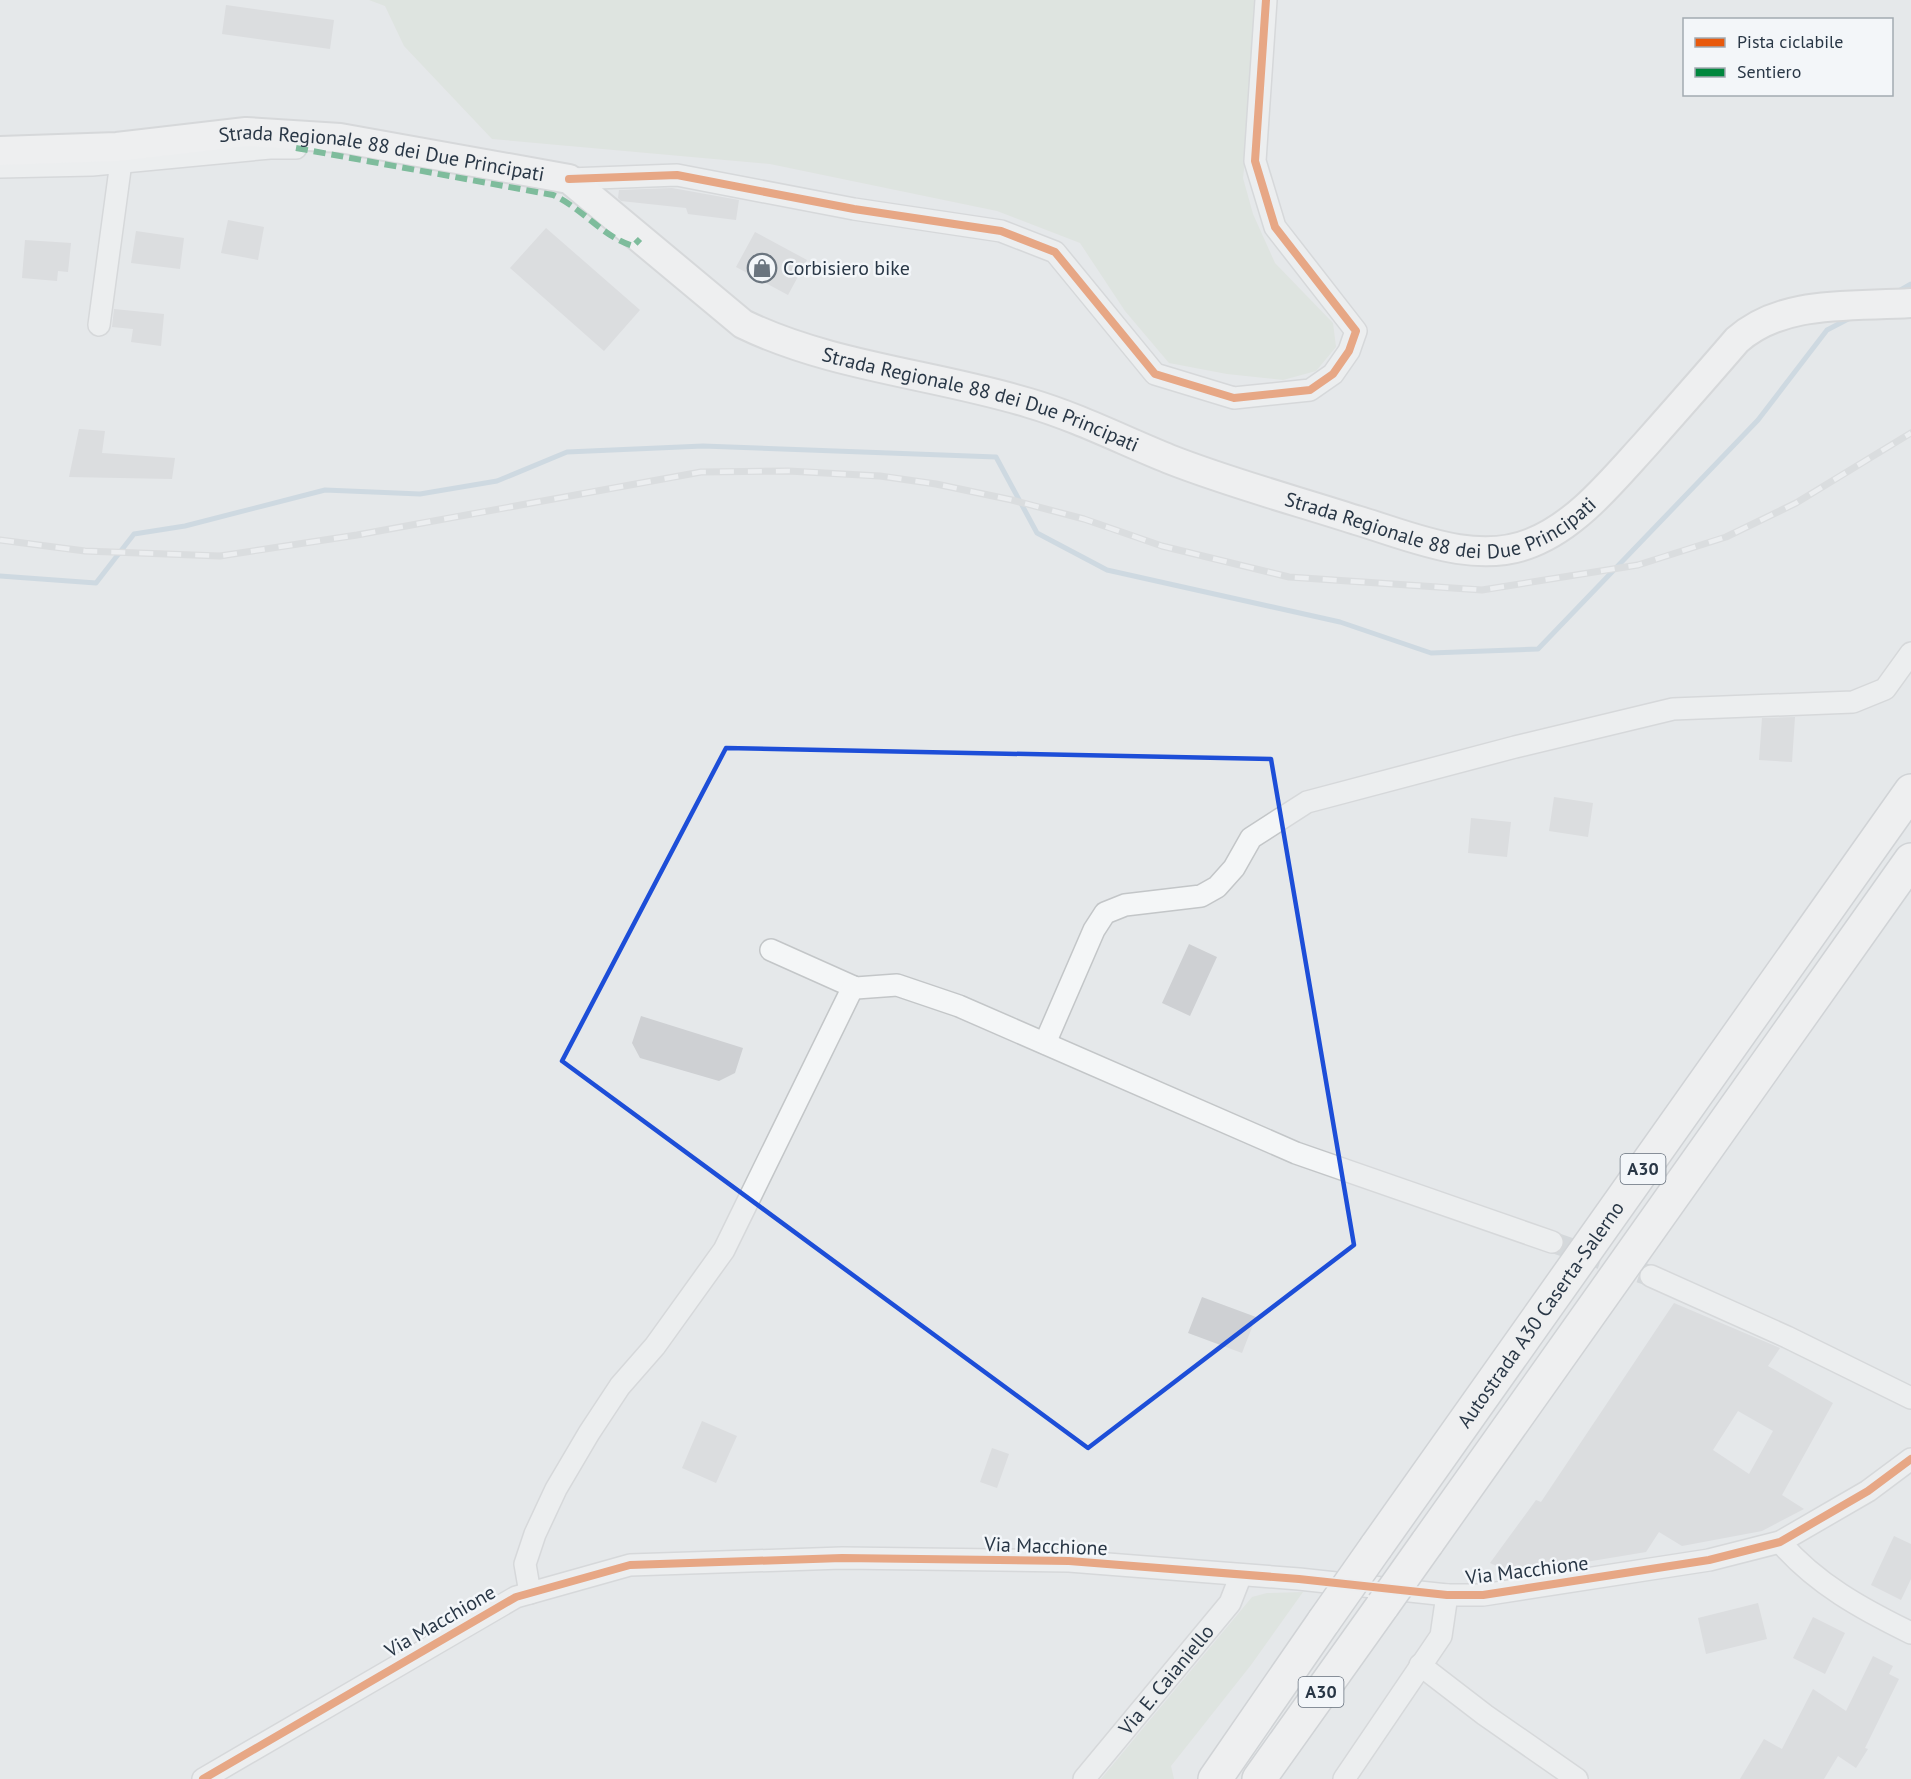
<svg xmlns="http://www.w3.org/2000/svg" width="1911" height="1779" font-family="'PT Sans',sans-serif">
<rect width="100%" height="100%" fill="#e5e8ea"/>
<path fill="#d6dfd5" d="M369,0h885l1,72 -12,106 10,36 22,49 58,60 3,24 -20,24 -33,9 -56,-6 -58,-11 -44,-52 -45,-68 -83,-32 -227,-47 -278,-25 -88,-93 -19,-40z
M1303,1592l-52,73 -80,101 3,13h-73l151,-182 15,-4z"/>
<g fill="none" stroke-linecap="round" stroke-linejoin="round">
<path stroke="#b2c8d7" stroke-width="5" d="M1897,292l14,-8
M0,576l96,7 38,-49 51,-8 140,-36 95,4 77,-13 70,-29 136,-6 293,11 41,76 70,37 233,52 91,31 107,-4 220,-229 69,-90 25,-13"/>
</g>
<path fill="#ced0d3" fill-rule="evenodd" d="M226,5l108,15 -4,29 -108,-15z
M672,188l67,12 -3,20 -48,-6 -2,-6 -65,-7 -3,-3 1,-8z
M228,220l36,7 -6,33 -37,-7z
M546,228l94,82 -36,41 -94,-83z
M136,231l48,7 -4,31 -49,-6z
M755,232l52,28 -19,35 -52,-28z
M25,240l46,3 -3,29 -10,-1 -1,10 -35,-3z
M114,309l50,5 -3,32 -30,-4 2,-13 -21,-2z
M79,429l26,2 -3,22 73,5 -3,21 -103,-2z
M1795,717l-3,45 -33,-2 3,-42z
M1554,797l39,6 -5,34 -39,-6z
M1471,818l40,4 -4,35 -39,-4z
M1189,944l28,13 -27,59 -28,-13z
M641,1016l102,32 -8,25 -16,8 -79,-23 -8,-15z
M1202,1297l54,20 -14,36 -54,-20z
M1674,1303l106,45 -12,18 65,37 -51,92 22,14 -42,22 -80,15 -23,-14 -13,20 -132,22 -24,-11 46,-63 5,2zM1738,1411l35,20 -24,43 -36,-24z
M702,1421l35,15 -21,47 -34,-15z
M992,1448l17,6 -12,34 -17,-6z
M1894,1536l17,8v35l-10,21 -30,-15z
M1758,1603l9,36 -61,15 -8,-36z
M1813,1617l32,16 -20,41 -32,-16z
M1873,1656l20,10 -4,8 10,5 -34,69 3,1 -12,19 -18,-12 -14,23h-84l24,-40 18,10 31,-60 33,22z"/>
<g fill="none" stroke-linecap="round" stroke-linejoin="round">
<path stroke="#bfc5c9" stroke-width="21" stroke-dasharray="21 10" stroke-linecap="butt" d="M1552,1242l99,34"/>
<g stroke="#c3c6c8" stroke-width="24">
<g id="minor">
<path d="M0,167l92,-2 178,-17h26"/>
<path d="M569,179l108,-4 177,34 147,22 54,21 100,122 79,24 76,-8 23,-16 16,-23 7,-20 -81,-104 -20,-66 11,-161"/>
<path d="M99,325l22,-163"/>
<path d="M771,950l85,38 41,-3 62,21 337,147 256,89"/>
<path d="M1045,1043l49,-113 11,-17 20,-8 76,-9 16,-9 17,-19 17,-30 56,-36 208,-55 158,-38 180,-7 32,-13 26,-36"/>
<path d="M1651,1276l136,61 124,61"/>
<path d="M1780,1542c36,42 82,67 131,91"/>
<path d="M530,1593l-5,-29 10,-30 21,-45 33,-56 31,-47 35,-40 69,-96 129,-263"/>
<path d="M1420,1665l65,50 92,64"/>
<path d="M203,1779l313,-182 114,-32 212,-7 227,3 230,18 148,16h36l226,-35 71,-18 88,-51 43,-32"/>
<path id="s1" d="M1084,1779l146,-176 11,-28"/>
<path d="M1344,1779l97,-143 6,-41"/>
</g>
</g>
<g stroke="#c3c6c8" stroke-width="32">
<g id="secondary">
<path id="s2" d="M0,151l117,-4 129,-15 94,6 229,41 174,145c89,43 191,50 286,79 48,14 93,37 140,56 61,24 125,41 187,61 54,16 119,46 175,23 46,-18 81,-62 114,-98 31,-35 62,-70 92,-105 46,-41 116,-33 174,-37"/>
</g>
</g>
<g stroke="#b7bbbf" stroke-width="36">
<g id="motorway">
<path d="M1427,1543l484,-683"/>
<path id="s3" d="M1376,1547l535,-756"/>
<path d="M1215,1779l109,-158"/>
<path d="M1259,1779l124,-174"/>
</g>
</g>
<use href="#minor" stroke="#f4f6f7" stroke-width="21"/>
<use href="#secondary" stroke="#f8f8f8" stroke-width="28"/>
<use href="#motorway" stroke="#f8f8f8" stroke-width="33"/>
<g stroke="#cdd0d2" stroke-width="7">
<path id="rail" d="M0,540l85,11 135,5 137,-21 344,-63 87,-1 92,5 56,8 76,16 72,19 78,27 127,31 193,13 156,-25 88,-28 70,-34 115,-70"/>
</g>
<use href="#rail" stroke="#f3f6f9" stroke-width="4.5" stroke-dasharray="14" stroke-linecap="butt"/>
<g stroke="#b7bbbf" stroke-width="36" stroke-linecap="butt">
<path id="motorway-bridge" d="M1383,1605l44,-62
M1324,1621l52,-74"/>
</g>
<use href="#motorway-bridge" stroke="#f8f8f8" stroke-width="33"/>
<path stroke="#00873e" stroke-width="6" stroke-dasharray="12 6" stroke-linecap="butt" d="M296,148l257,47c29,13 50,42 80,51l7,-7"/>
<g stroke="#f3f6f9" stroke-width="11">
<path id="cycleway" d="M569,179l108,-4 177,34 147,22 54,21 100,122 79,24 76,-8 23,-16 16,-23 7,-20 -81,-104 -20,-66 11,-161
M203,1779l313,-182 114,-32 212,-7 227,3 230,18 148,16h36l226,-35 71,-18 88,-51 43,-32"/>
</g>
<use href="#cycleway" stroke="#e8590c" stroke-width="8"/>
</g>
<path d="M0 0H1911V1779H0ZM726,748l545,11 83,486 -266,203 -526,-387z" fill="#e5e8ea" fill-opacity=".55" fill-rule="evenodd"/>
<path fill="none" stroke="#1d4ed8" stroke-width="4.5" stroke-linejoin="round" d="M726,748l545,11 83,486 -266,203 -526,-387z"/>
<defs>
<g id="shop-ring" transform="scale(1.5)"><circle r="9.5" fill="#f3f6f9" stroke="#6b757f" stroke-width="1.5"/><path d="M-5-2.5h2.3a2.7 3.5 0 0 1 5.4 0H5L5.5 6h-11ZM-1.5-2.5h3a1.5 2.3 0 0 0-3 0Z" fill="#6b757f"/></g>
</defs>
<g fill-rule="evenodd">
<use href="#shop-ring" x="762" y="268"/>
</g>
<g text-anchor="middle" stroke-width="5" stroke-linejoin="round" paint-order="stroke">
<g fill="#f3f6f9" stroke="#66707c" stroke-width="1.5">
<rect x="1620.5" y="1154" width="45" height="30" rx="4.5"/>
<rect x="1298.5" y="1677" width="45" height="30" rx="4.5"/>
</g>
<g font-size="18" font-weight="bold" fill="#293746">
<text x="1643" y="1175">A30</text>
<text x="1321" y="1698">A30</text>
</g>
<g font-size="20" fill="#293746" stroke="#f3f6f9">
<text dy="7" stroke="none"><textPath href="#s2" startOffset="384">Strada Regionale 88 dei Due Principati</textPath></text>
<text dy="7" stroke="none"><textPath href="#s2" startOffset="1050">Strada Regionale 88 dei Due Principati</textPath></text>
<text dy="7" stroke="none"><textPath href="#s2" startOffset="1536">Strada Regionale 88 dei Due Principati</textPath></text>
<text dy="7" stroke="none"><textPath href="#s3" startOffset="285">Autostrada A30 Caserta-Salerno</textPath></text>
<text transform="translate(1046 1546) rotate(2)" y="7">Via Macchione</text>
<text transform="translate(1527 1570) rotate(-7)" y="7">Via Macchione</text>
<text transform="translate(440 1621) rotate(-30)" y="7">Via Macchione</text>
<text dy="7" stroke="none"><textPath href="#s1" startOffset="129">Via E. Caianiello</textPath></text>
</g>
<g font-size="20" fill="#293746" stroke="#f3f6f9" text-anchor="start">
<text x="783" y="275">Corbisiero bike</text>
</g>
</g>
<rect x="1683" y="18" width="210" height="78" fill="#f3f6f9" stroke="#a2aab1" stroke-width="1.5"/>
<rect x="1695" y="38" width="30" height="9" fill="#e8590c" stroke="#a2aab1" stroke-width="1.5"/>
<text x="1737" y="48" font-size="18" fill="#293746">Pista ciclabile</text>
<rect x="1695" y="68" width="30" height="9" fill="#00873e" stroke="#a2aab1" stroke-width="1.5"/>
<text x="1737" y="78" font-size="18" fill="#293746">Sentiero</text>
</svg>
